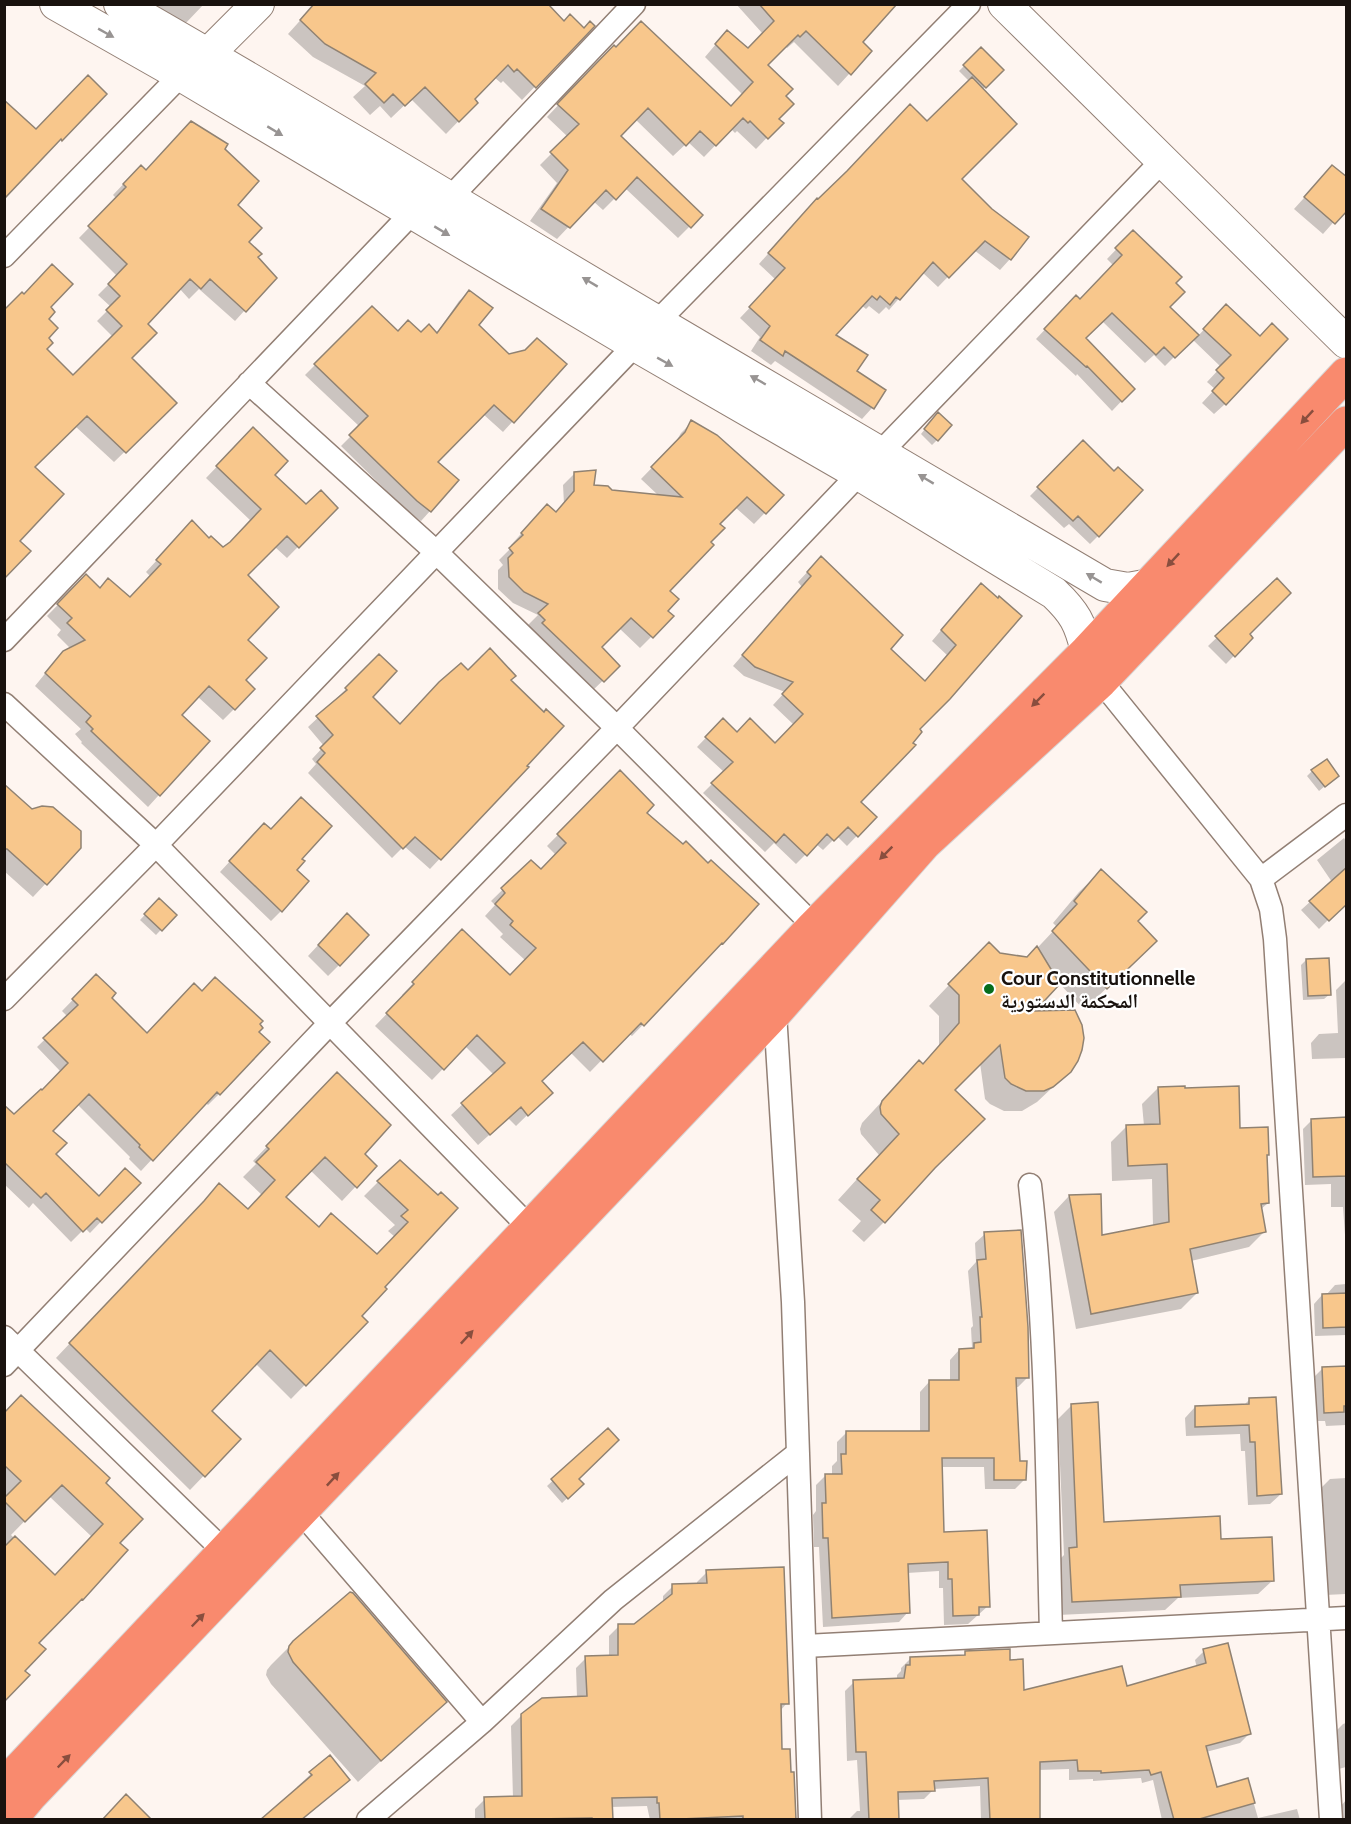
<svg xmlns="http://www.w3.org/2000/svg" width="1351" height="1824" font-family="Cabin,'Noto Naskh Arabic',sans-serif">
<rect width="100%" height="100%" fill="#fef5f0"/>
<path fill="#0003" fill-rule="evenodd" d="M154,4h50l-20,21z
M315,4l249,19 20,7 9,-4 -71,74 -19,-19 -2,2 -7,-6 -21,22 3,4 -30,31 -35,-35 -20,19 -11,-12 -10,9 -17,-18 12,-11 -52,-29 -25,-23z
M736,4h78l56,47 -32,35 -44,-44 -7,6 -2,-2 -19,19 17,31 -6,23 4,4 -25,26 -19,-18 -2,2 -4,-4 -27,28 -16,-15 -15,14 -38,-37 -16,17 82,79 -23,23 -53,-50 -22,22 -10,-9 -36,38 -27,-18 27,-38 -17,-18 28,-28 -21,-20 55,-58 128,48 13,-12 -38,-38 11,-13 32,6 15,-16z
M981,49l21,21 -20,20 -22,89 31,31 36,27 -17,22 -10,11 -26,-20 -36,37 -16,-15 -33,38 -3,-3 -7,7 -10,-8 -3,3 -5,-4 -27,31 21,35 29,19 -12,18 -10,11 -87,-58 -4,4 -20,-14 9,-14 -20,-19 36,-38 -17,-16 48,-54 120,-87 42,-42 -10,-10z
M223,149l13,56 11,37 9,15 -11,53 -10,11 -36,-32 -10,10 -10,-11 -34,36 -15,34 45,45 -61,59 -39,-36 -42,41 -15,74 30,-233 -3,41 28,28 40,-40 -16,-16 14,-14 -13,-12 19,-19 -38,-38 38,-39 -4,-4 17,-18 16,-6z
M1322,178l24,30 -23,26 -29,-25z
M1133,232l41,51 -6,24 30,29 28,-30 33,32 -34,66 -11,10 -12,-11 13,-14 -8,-7 14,-15 -29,-28 -27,27 -11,-11 -9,8 -43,-42 -18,17 49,51 -21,22 -35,-37 -1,2 -40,-37 31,-33 13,-5 34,-35 -7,-7z
M469,292l8,33 32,31 56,8 -62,68 -20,-18 -48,48 -5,49 -9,10 -14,-10 -66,-65 19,-19 -55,-52 67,-67 25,24 39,2 23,-33z
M933,419l4,21 -5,5 -11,-11z
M692,422l90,73 -28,29 -19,-17 -17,17 -50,67 -3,20 7,5 -32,32 -21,-20 -19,19 18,19 -27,26 -59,-57 3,-3 -7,-7 10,-10 -25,-12 -15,-14v-19l5,-5 -4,-5 14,-14 -2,-1 25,-28 19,-3 9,-10 -1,-19 11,-11 18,13 20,5 47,4 -18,-17 33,-34 7,-12z
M253,429l20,46 33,32 30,1 -49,50 -12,-11 -29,28 -2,105 -10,29 -11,11 -26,-24 -17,19 28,26 -60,66 -67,-64 1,-1 -7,-8 6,-5 -46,-43 17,-21 19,-16 -14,-14 4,-5 -14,-14 39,-40 13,13 31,10 21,-22 -5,-5 35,-38 28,6 14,9 6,-5 22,-23 -45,-43z
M1083,442l15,94 -8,8 -21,-20 -5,4 -34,-32z
M811,568l78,81 36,34 23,-27 -16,-15 39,-46 27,5 -81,130 -58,72 16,15 -28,29 -10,-10 -14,14 -7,-6 -20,20 -22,-21 -9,9 -62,-59 21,-21 -27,-25 26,-27 14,14 38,11 19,-20 -21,-20 12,-13 -41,-16 -11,-10 69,-79 -4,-5z
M1277,580l-29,54 3,4 -25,26 -18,-18z
M379,656l-9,41 29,29 69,-54 41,8 17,87 -96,102 -26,-23 -12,12 -84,-85 8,-9 -4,-5 12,-13 -16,-19 29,-27 -1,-1z
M1312,771l20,9 -13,11 -12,-15z
M620,772l102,171 -90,93 -4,-3 -38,39 -19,-19 -31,29 10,11 -34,33 -8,-8 -30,27 -27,-30 43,-40 -29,-29 -33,34 -57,-54 29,-30 -2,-1 49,-52 59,34 16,-16 -26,-24 3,-3 -18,-18 10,-11 -4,-4 40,-39 10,9 15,-16 -9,-9z
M4,786l27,25 49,36 -47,50 -29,-26z
M254,835l46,24 -19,52 -10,10 -51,-49z
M1344,838l2,3v61l-27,27 -18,-19 31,-28 -15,-22z
M1101,871l35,50 19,20 -71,69 -25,-27 -28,30 39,58 -33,31 -15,9h-18l-14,-7 -5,-5 -5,-36 -27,27 -69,132 -20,20 -12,-11 9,-10 -23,-21 41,-45 -18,-21 -1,-5 2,-6 37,-40 23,-18 17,-19v-30l-10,-10 39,-41 31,-11 28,5 30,-32 -4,-4 26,-31z
M159,900l16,15 -19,20 -16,-15z
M336,926l3,39 -11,11 -20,-20z
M1306,960l24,34 -6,5 -21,1 -2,-35z
M96,976l13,22 37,37 36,-39 37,98 -11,11 -3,-3 -64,69 -12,-12 1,-2 -53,-53 -26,27 3,23 44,43 40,-14 -48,50 -5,-5 -14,14 -38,-39 -4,5 -25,-24v-53l57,-59 -24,-25 31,-30 -6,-6z
M1345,981h1v77l-34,1 -1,-16 8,-9 19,-1 -2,-43z
M323,1088l40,66 12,12 -33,35 -32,-31 -26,27 34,31 59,28 18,-19 -7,-6 7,-6 -31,-29 14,-14 22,-20 38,35 -55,90 -23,29 6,6 -75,77 -36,-36 -45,48 29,28 -49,51 -134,-132 163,-173 28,26 15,-16 -19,-18 13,-13 -3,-3z
M1158,1088l110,67 -3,2 3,46 -8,7 5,21 -16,16 -58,14 6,32 -16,16 -105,20 -22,-117 15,-16 32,41 52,-10 -1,-48 -40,2 -1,-39 16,-16h17l-2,-22z
M1311,1121l35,5v109h-1l-2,-28h-12v-23l-26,1 -2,-56z
M985,1234l43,143 -10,10h-3l4,75 6,17 -10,10h-30l-1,-22h-44l3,66 45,73 -20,18 -24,1 -1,-37h-4v-17l-32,2 1,39 -9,10 -76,5 -4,-80h-5l-1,-32 3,-4v-26l9,-9h7v-10l5,-5v-19l10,-10 73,1v-41l9,-10h21v-22l9,-10h9l4,-3 -1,-19 2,-2 -5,-55 8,-9 -1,-19z
M1346,1284v63v-12l-31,1 -1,-32 8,-9h4l9,-10z
M1323,1368h23v57l-20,1 -1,-5h-9l-2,-44z
M1249,1400l32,94 -11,10 -22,1 -3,-54h-4l-1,-17 -54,2 -1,-18 10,-11 48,-1z
M1072,1405l30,118 118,18 52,40 -14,13 -80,4 -13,12 -107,5 -2,-52 8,-8 -6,-136z
M4,1414l100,69 14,60 -36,56 -12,12 -1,-1 -32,33 -14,28 -19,28zM49,1496l43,41 -38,40 -43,-42z
M608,1430l-31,49v10l-15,14 -15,-17z
M1346,1478v116l-21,1 -4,-107 9,-9z
M707,1572l80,131 -7,8 1,40 15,69h-146l-3,-14 -36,1 1,13h-137v-11l10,-10 28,-1 -2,-72 11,-11 55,-17 -1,-30 10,-10 23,-1v-21l10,-10 15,-1 29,-22v-7l10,-10 24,-1v-3z
M294,1642l151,60 -87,80 -87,-98 -5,-9 1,-5 4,-5z
M1204,1651l45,83 -9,9 -34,9 10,37 31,-9 11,38 39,-9 3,11h-138l-9,-40 -11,3 -1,-5 -48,3v-2l-24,1v-11l-31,1v48l-1,2h-56l-1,-34 -46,3 -10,10 -27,1 1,20h-50l9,-9h3l-3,-51 -10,1 -2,-70 9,-9 43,-2v-5l4,-4v-3l9,-9 52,-2 4,-4 42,8 15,31 103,-4 71,-20 -2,-8z
M1346,1723v44l-11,3 -3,-35 11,-11z
M329,1757l19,23 -14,13 -32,27h-40l36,-31 -1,-2z
M1346,1800v20h-5v-14z"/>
<path fill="#f8c78c" stroke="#908272" stroke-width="1.5" d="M314,4h234l16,17 6,-7 14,14 6,-7 5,5 -59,62 -19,-19 -3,3 -6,-7 -33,34 3,4 -19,19 -34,-35 -20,19 -12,-12 -9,9 -19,-19 11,-11 -51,-29 -25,-24z
M759,4h138l-34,38 9,9 -21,24 -45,-44 -6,6 -2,-2 -30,30 25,24 -7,7 8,8 -15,15 5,4 -16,16 -18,-18 -2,2 -5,-5 -27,28 -16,-15 -14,15 -38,-38 -27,28 82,79 -12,13 -54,-51 -21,23 -10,-10 -36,38 -29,-19 27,-39 -18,-18 29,-28 -22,-20 57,-59 2,2 25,-26 90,85 22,-24 -38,-38 12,-14 21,18 26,-27z
M981,47l23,23 -18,18 -23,-23z
M88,75l19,19 -45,47 -1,-2 -57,60v-99l32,29z
M972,77l45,47 -55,55 30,30 37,28 -18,23 -26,-19 -36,37 -16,-16 -33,38 -4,-3 -6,8 -10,-9 -3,4 -5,-4 -36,39 32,20 -11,16 29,19 -12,19 -89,-58 -2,5 -23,-16 10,-14 -21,-19 36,-39 -17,-15 49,-55 1,1 29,-28 63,-67 17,17z
M191,121l37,23 -3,5 34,32 -21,24 24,23 -13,14 13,12 -4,3 19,21 -31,34 -36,-33 -9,10 -11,-10 -42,45 9,9 -25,25 45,45 -51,50 -39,-37 -52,51 29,27 -44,47 11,10 -27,28v-269l18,-18 2,2 28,-30 21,20 -22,23 4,5 -6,7 9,9 -9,10 4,5 -6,6 26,26 49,-49 -16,-16 14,-14 -12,-12 19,-20 -39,-38 38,-39 -3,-3 18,-19 5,5z
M1332,165l15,12v34l-12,13 -31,-27z
M1133,230l49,47 -6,6 9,9 -15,15 29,28 -24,23 -11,-11 -8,8 -44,-42 -26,25 49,51 -13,13 -35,-36 -1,1 -42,-38 32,-34 4,4 42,-44 -7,-7z
M469,290l24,18 -14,17 30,29 16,-4 12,-12 30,26 -53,59 -20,-18 -56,57 21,18 -28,32 -14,-11 -68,-66 19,-19 -54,-52 58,-58 26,25 10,-11 13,12 8,-8 8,9z
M1226,304l34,32 12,-13 16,16 -62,66 -14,-14 12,-13 -8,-8 15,-15 -28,-26z
M938,412l14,13 -14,16 -14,-12z
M691,420l26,15 67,60 -18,19 -19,-17 -27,27 5,4 -14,14 3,3 -44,46 9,8 -11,12 6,5 -21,22 -22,-20 -29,29 18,19 -16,16 -62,-59 3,-3 -7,-7 10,-9 -24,-12 -15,-15 -1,-19 5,-5 -4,-5 14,-13 -2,-2 26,-29 9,8 18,-21v-19l22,-2 -2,15 14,1 4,4 70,7 -31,-30 34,-35z
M253,427l35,34 -13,14 31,29 15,-14 17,18 -39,40 -12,-12 -39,39 31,32 -31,33 19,18 -21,22 9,9 -20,21 -26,-24 -27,29 28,26 -50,55 -69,-65 2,-2 -7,-7 5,-6 -46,-43 18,-22 22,-11 -18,-17 5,-5 -15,-14 29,-30 14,14 8,-10 22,19 31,-33 -5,-4 36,-40 17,18 2,-2 12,11 7,-5 31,-33 -45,-43z
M1083,440l31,31 4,-4 25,23 -44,47 -21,-21 -5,5 -36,-34z
M821,556l82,79 -12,14 34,32 31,-36 -15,-15 40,-47 17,15 1,-2 23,20 -72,83 -30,30 2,3 -9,11 3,2 -55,57 16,15 -19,20 -10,-10 -14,14 -7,-7 -20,22 -23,-22 -8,9 -65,-60 22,-21 -28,-25 18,-19 14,14 13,-14 25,25 28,-29 -21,-20 11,-12 -38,-15 -13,-12 69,-79 -4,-4z
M1277,578l14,15 -41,41 3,4 -18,19 -20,-21z
M490,648l26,28 -5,4 33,32 2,-3 18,17 -37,40 2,1 -88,93 -26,-23 -12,12 -86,-87 8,-9 -5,-5 13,-13 -17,-19 31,-26 -2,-2 34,-34 18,17 -24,26 27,27 39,-42 22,-19 7,7z
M1327,759l12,17 -14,11 -14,-17z
M620,770l34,35 -7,8 36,31 3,-3 22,22 3,-3 48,44 -36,40 -1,-1 -78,83 -3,-3 -38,39 -20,-20 -41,39 11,12 -25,23 -7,-9 -31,28 -29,-32 44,-40 -28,-28 -33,35 -58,-57 28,-29 -2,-2 50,-53 48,46 26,-27 -26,-23 3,-4 -18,-17 10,-11 -4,-5 30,-28 10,9 25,-26 -9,-9z
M4,784l28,25 10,-3 11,1 28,24v17l-34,37 -40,-36h-3z
M301,797l31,29 -30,33 3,2 -8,9 12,11 -27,31 -53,-51 35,-38 7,6z
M1347,867v37l-18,17 -20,-20z
M1101,869l46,43 -9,9 19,20 -50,48 -55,-58 25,-27 -3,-3z
M159,898l18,17 -15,16 -18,-17z
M347,913l22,22 -29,31 -22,-21z
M989,942l11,11 27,4 10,-11 23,38 -25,27 40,-1 7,15 2,13 -2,12 -4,11 -7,11 -18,15 -9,4h-18l-15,-7 -6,-6 -5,-33 -45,45 30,29 -50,49 -50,55 -14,-13 9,-10 -23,-21 42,-45 -18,-20 -1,-7 2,-6 37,-41 4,4 36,-41v-28l-11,-11z
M1329,958l2,37 -23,1 -2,-37z
M96,974l20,19 -4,5 35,35 47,-50 8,8 13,-14 48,44 -3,3 3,4 -4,4 11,10 -50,53 -3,-3 -64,69 -14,-14 1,-2 -51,-51 -36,37 14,12 -11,11 43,42 26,-28 16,15 -39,40 -5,-5 -14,14 -37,-39 -5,5 -37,-36v-57l10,9 27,-25 1,1 26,-27 -25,-25 35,-33 -6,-6z
M337,1072l54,53 -26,29 12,12 -20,22 -32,-31 -39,40 33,30 12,-14 46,41 31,-32 -7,-6 7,-6 -31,-29 23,-21 38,35 3,-3 17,16 -73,79 2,2 -25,27 6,6 -62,64 -36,-36 -58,61 29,28 -36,38 -136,-134 135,-142 15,-18 29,26 27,-29 -19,-18 13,-13 -3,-3z
M1185,1086v2l54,-2 1,42 28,-1 1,28h-2l2,48 -8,1 5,28 -76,17 8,44 -107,21 -22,-119 32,-1 1,41 67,-13 -2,-58 -39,2 -2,-41 34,-1 -2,-37z
M1347,1117v59l-34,1 -2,-58z
M1021,1230l7,97 1,51h-13l4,83h7l-1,19h-32v-22h-52l2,74 43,-2 3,77h-11v8l-26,1 -1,-37h-4v-17l-40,2 2,49 -78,5 -4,-80h-5l-1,-35h4l-1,-29h17l-1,-20h5v-23h83v-51h30v-31l15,-1v-5l7,-1 -1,-25h2l-5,-57 9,-1 -2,-27z
M1347,1293v34l-24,1 -1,-34z
M1347,1366v40h-3v6l-20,1 -2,-46z
M21,1395l89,83 -4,5 37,36 -23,24 8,7 -45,50 -1,-1 -43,44 7,6 -21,22 5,4 -26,27v-155l11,-11 40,39 48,-51 -41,-39 -37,37 -21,-21v-3l17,-17 -17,-16v-52z
M1276,1397l6,97 -25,2 -2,-54h-5l-1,-17 -54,2v-21l54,-2v-6z
M1098,1402l6,120 116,-6 1,23 51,-2 2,44 -94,4 1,12 -109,5 -3,-54 8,-1 -6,-143z
M608,1428l11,12 -40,39 5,5 -16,15 -17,-20z
M784,1567l5,137h-8l1,45h8l1,23h3l2,48h-53v-4l-83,4 -1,-17h-2v-6l-45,1 1,22h-21v-2l-107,2 -1,-23 38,-1 -1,-82 21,-16 45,-2 -2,-40 33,-1v-31h16l38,-30v-10l35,-1 -1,-13z
M350,1592l3,1 94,109 -66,59 -88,-99 -5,-10 1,-6 4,-5z
M1228,1643l23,91 -45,12 11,41 31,-9 7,25 -59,17h-22l-13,-48 -10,3 -2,-5 -48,3v-2h-23l-1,-11 -37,2v57l-50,1 -2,-42 -54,3 1,10 -37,1 1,28h-30l-3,-68h-10l-3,-72 51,-2 2,-13h4v-8l55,-2v-4l45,-2v11l13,-1 1,31 98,-24 5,20 79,-23 -3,-14z
M330,1755l20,25 -49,40h-41l52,-45 -3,-3z
M126,1794l26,26h-50z"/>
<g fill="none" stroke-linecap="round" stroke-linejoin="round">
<g stroke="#927f74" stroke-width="25">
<path id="street" d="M450,198l184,-194
M4,256l177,-181
M657,322l312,-318
M249,383l187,169 181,176 197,198
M881,452l282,-292
M4,640l408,-427
M1101,681l160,198 10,30 4,30 56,881
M4,704l152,141 374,383
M1261,879l85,-64
M4,999l152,-154 479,-500
M775,1013l18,289 17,518
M1030,1185c17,148 17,299 21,448
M4,1337l221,215
M4,1365l327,-343 286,-294 242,-254
M301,1512l181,210
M805,1646l541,-28
M368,1820l114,-98 131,-122 185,-147"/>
</g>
<g stroke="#927f74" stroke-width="34">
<path id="secondary" d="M56,4l125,71 454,270 224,129 195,119c21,20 26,30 33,58
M120,4c180,102 356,211 534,316 150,89 302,176 451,265l23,4 22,-4
M1004,4l342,338
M208,54l50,-50"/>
</g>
<g stroke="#d6d4d4" stroke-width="35">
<path id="highway" d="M4,1785l810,-859 273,-275 259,-277
M10,1820l20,-24 745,-783 150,-170 176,-162 245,-258"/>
</g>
<use href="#street" stroke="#fff" stroke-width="22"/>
<use href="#secondary" stroke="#fff" stroke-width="32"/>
<use href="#highway" stroke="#f98a6e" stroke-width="33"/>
</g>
<defs><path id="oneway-solid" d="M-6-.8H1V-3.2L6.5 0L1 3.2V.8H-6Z" transform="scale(1.5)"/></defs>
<g fill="#989493">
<use href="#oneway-solid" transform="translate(106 33) rotate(29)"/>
<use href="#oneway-solid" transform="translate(275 131) rotate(31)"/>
<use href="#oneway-solid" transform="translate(442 231) rotate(31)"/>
<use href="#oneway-solid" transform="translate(590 282) rotate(-149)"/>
<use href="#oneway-solid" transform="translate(665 362) rotate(29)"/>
<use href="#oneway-solid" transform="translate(758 380) rotate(-150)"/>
<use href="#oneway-solid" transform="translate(926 479) rotate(-149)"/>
<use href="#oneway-solid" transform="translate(1094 578) rotate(-149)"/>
</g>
<g fill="#894e3e">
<use href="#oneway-solid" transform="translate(1307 417) rotate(133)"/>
<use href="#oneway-solid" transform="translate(1173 560) rotate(133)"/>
<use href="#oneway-solid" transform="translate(1038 700) rotate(135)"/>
<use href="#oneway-solid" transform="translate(886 853) rotate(135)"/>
<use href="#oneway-solid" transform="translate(467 1337) rotate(-47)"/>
<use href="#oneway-solid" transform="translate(333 1479) rotate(-47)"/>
<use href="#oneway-solid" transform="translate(198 1620) rotate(-46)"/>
<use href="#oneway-solid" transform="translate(64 1761) rotate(-46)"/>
</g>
<circle fill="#066d1c" stroke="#fff" stroke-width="2" cx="989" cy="989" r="6"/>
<g text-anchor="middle" stroke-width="4.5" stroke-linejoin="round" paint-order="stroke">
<g font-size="20" font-weight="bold" fill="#19120e" stroke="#fff" text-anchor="start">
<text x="1001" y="985">Cour Constitutionnelle<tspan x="1001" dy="23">المحكمة الدستورية</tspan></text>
</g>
</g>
<rect width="1351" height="1824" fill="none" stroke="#19120e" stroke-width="12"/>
</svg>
